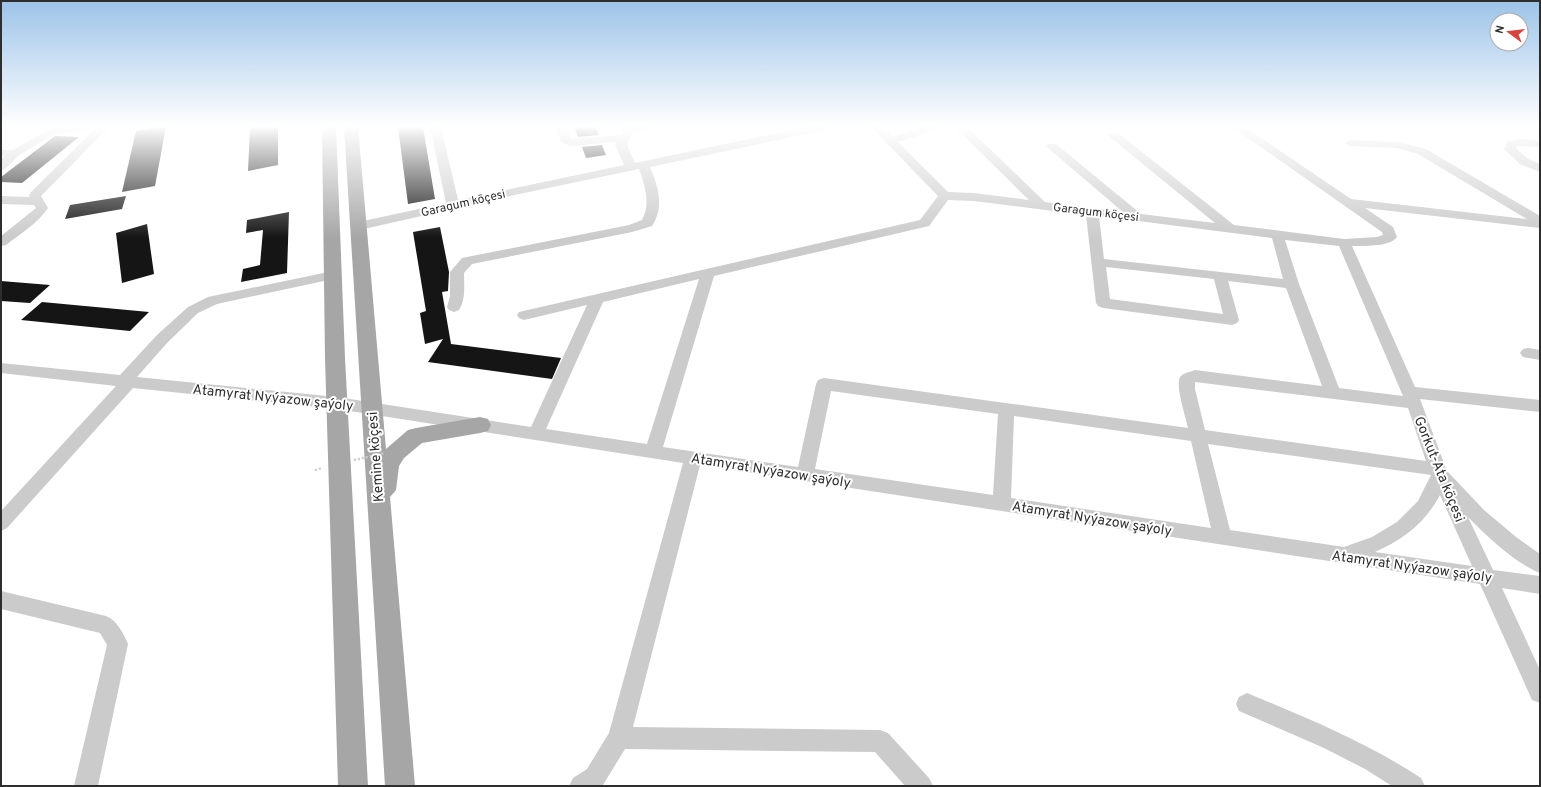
<svg xmlns="http://www.w3.org/2000/svg" width="1541" height="787" font-family="Overpass,sans-serif">
<rect width="100%" height="100%" fill="#fff"/>
<path fill="#151515" d="M159,127h7l-11,59 -33,6 14,-61z
M250,127h28v38l-30,6z
M398,127h25l12,72 -27,5z
M574,127h22l3,8 -21,2z
M55,136l24,1 -57,46 -21,-1v-5z
M602,145l4,10 -20,3 -4,-11z
M126,196l-4,13 -57,10 5,-14z
M289,212l-2,61 -46,9 2,-13 17,-4 3,-35 -17,3 1,-13z
M147,224l7,50 -32,9 -6,-50z
M440,227l9,45 -1,19 -6,1 9,52 110,14 -9,21 -124,-17 15,-23 -18,5 -5,-31 6,-2 -13,-79z
M1,281l49,4 -20,18 -29,-2z
M42,302l107,10 -19,19 -109,-11z"/>
<g fill="none" stroke-linecap="round" stroke-linejoin="round">
<path stroke="#cbcbcb" stroke-width="2.5" stroke-dasharray="2 2" stroke-linecap="butt" d="M315,470l7,-2"/>
<path fill="#cbcbcb" fill-rule="evenodd" d="M90,127l-5,3 -30,4 -36,21 -14,14 -4,1v-10l3,-4h-3v-6h12l39,-22z
M97,127h12l-68,69 7,12c-10,15 -28,26 -42,37l-5,1v-10l35,-28 -2,-3 -33,-1v-8l29,1 -1,-2 2,-3z
M430,127h11l17,73 166,-35 -9,-20 2,-3 -47,4 -9,-4 -5,-15h11l3,11 2,1 48,-4 4,-8h25l-1,2 -15,3 -6,13 8,18 171,-36h24l-5,3 -175,37c8,20 15,39 2,59l-20,6 -160,32 -8,9c0,12 2,26 -5,37l-5,2 -5,-2 -2,-3 3,-11v-24l12,-14 167,-33 13,-5c9,-17 3,-34 -3,-51l-115,24 -165,37 -5,-1 -1,-3 1,-3 92,-20z
M871,127h12l9,10 29,-10h18l-1,2 -40,13 50,50 26,1 55,7 -74,-73h12l78,75 78,10 -75,-64 -2,-2 2,-2h8l85,70 74,9 -105,-86 -2,-2 2,-2h8l116,92 110,14 33,-2 6,-2 -1,-3 -150,-105h13l106,72 176,20 -109,-65 -21,-6 -46,-2 -4,-1 -2,-2 2,-2 4,-1 46,2 29,7 114,67v12l-175,-20 28,19 4,10c-7,10 -34,9 -45,9l63,141 125,13v12l-120,-13 27,72 37,39 32,27 24,17v19c-22,-8 -55,-38 -72,-56l25,53 47,6v18l-38,-6 38,82v33l-8,-3 -52,-116 -780,-119 -67,262 247,3 8,3 41,45 4,8h-28l-30,-34 -250,-3 -22,36 -34,1 4,-8 14,-9 22,-36 74,-270 -346,-54 -204,-21 -126,140 -6,3v-20l115,-125 -115,-13v-10l119,12 37,-40 31,-28 20,-10 125,-26 5,1 2,3 -2,3 -121,26 -19,9 -31,30 -30,34 200,20 194,30 56,-122 -63,15 -5,-2 -2,-3 2,-3 401,-92 18,-24zM948,200l26,1 112,14 10,88 2,3 5,2 129,17 5,-2 2,-3 -11,-39 58,7 36,98 -127,-16c-5,2 -12,3 -15,7 -5,8 6,41 8,51l-364,-50 -6,2 -2,4 -18,83 -135,-20 51,-171 215,-50zM1099,216l173,22 11,41 -179,-20zM1285,240l54,6 64,150 -64,-8 -40,-104zM1106,267l108,12 9,35 -113,-15zM699,279l-52,165 -101,-15 57,-127zM1195,382l213,26 18,53 -221,-31 -10,-41zM831,391l167,23 -5,81 -178,-26zM1014,416l177,25 20,87 -200,-30zM1208,444l223,31 -13,26 -21,21 -25,15 -28,10 -114,-17zM1440,495l32,71 -97,-14c29,-13 50,-29 65,-57z
M1523,139l17,2v6l-23,-1 -1,2 12,11 12,5v8l-20,-8 -16,-15 4,-8z
M1528,348l12,2v10l-17,-3 -3,-4 3,-4z
M1,591l105,25c11,4 17,17 22,28l-30,142h-24l33,-141 -7,-12 -99,-24z
M1247,693c60,25 119,49 174,85l4,8h-33l-27,-17 -41,-21 -85,-37 -3,-7 3,-7z"/>
<path fill="#a6a6a6" fill-rule="evenodd" d="M322,127h14l9,231 23,428h-30l-13,-428z
M344,127h14l28,322 22,-19 8,-2 64,-11 8,2 3,6 -3,6 -8,2 -58,10 -18,15 -5,8 -3,24 -6,7 25,289h-30z"/>
<path stroke="#cbcbcb" stroke-width="2.5" stroke-dasharray="2 2" stroke-linecap="butt" d="M354,460l31,-7"/>
</g>
<linearGradient id="sky" x2="0" y2="1"><stop stop-color="#9cc3e8"/><stop offset="0.53" stop-color="#fff"/><stop offset="1" stop-color="#fff" stop-opacity="0"/></linearGradient>
<rect width="1541" height="238" fill="url(#sky)"/>
<g text-anchor="middle" stroke-width="4" stroke-linejoin="round" paint-order="stroke">
<g font-size="12" fill="#2e2e2e" stroke="#fff">
<text transform="translate(463 203) rotate(-13)" y="4">Garagum köçesi</text>
<text transform="translate(1096 212) rotate(7)" y="4">Garagum köçesi</text>
</g>
<g font-size="14" fill="#2e2e2e" stroke="#fff">
<text transform="translate(273 397) rotate(6)" y="5">Atamyrat Nyýazow şaýoly</text>
<text transform="translate(375 457) rotate(-94)" y="5">Kemine köçesi</text>
<text transform="translate(1440 469) rotate(68)" y="5">Gorkut-Ata köçesi</text>
<text transform="translate(771 470) rotate(9)" y="5">Atamyrat Nyýazow şaýoly</text>
<text transform="translate(1092 518) rotate(9)" y="5">Atamyrat Nyýazow şaýoly</text>
<text transform="translate(1412 566) rotate(8)" y="5">Atamyrat Nyýazow şaýoly</text>
</g>
</g>
<rect width="1541" height="787" fill="none" stroke="#2e2e2e" stroke-width="4"/>
<g transform="translate(1509 32) rotate(285)"><circle r="19" fill="#ffffff" stroke="#ababab"/>
<path d="M0-3L7 15L0 10L-7 15Z" fill="#d7463e"/>
<text y="-6" font-size="11" font-weight="bold" text-anchor="middle" fill="#2e2e2e">N</text>
</g>
</svg>
